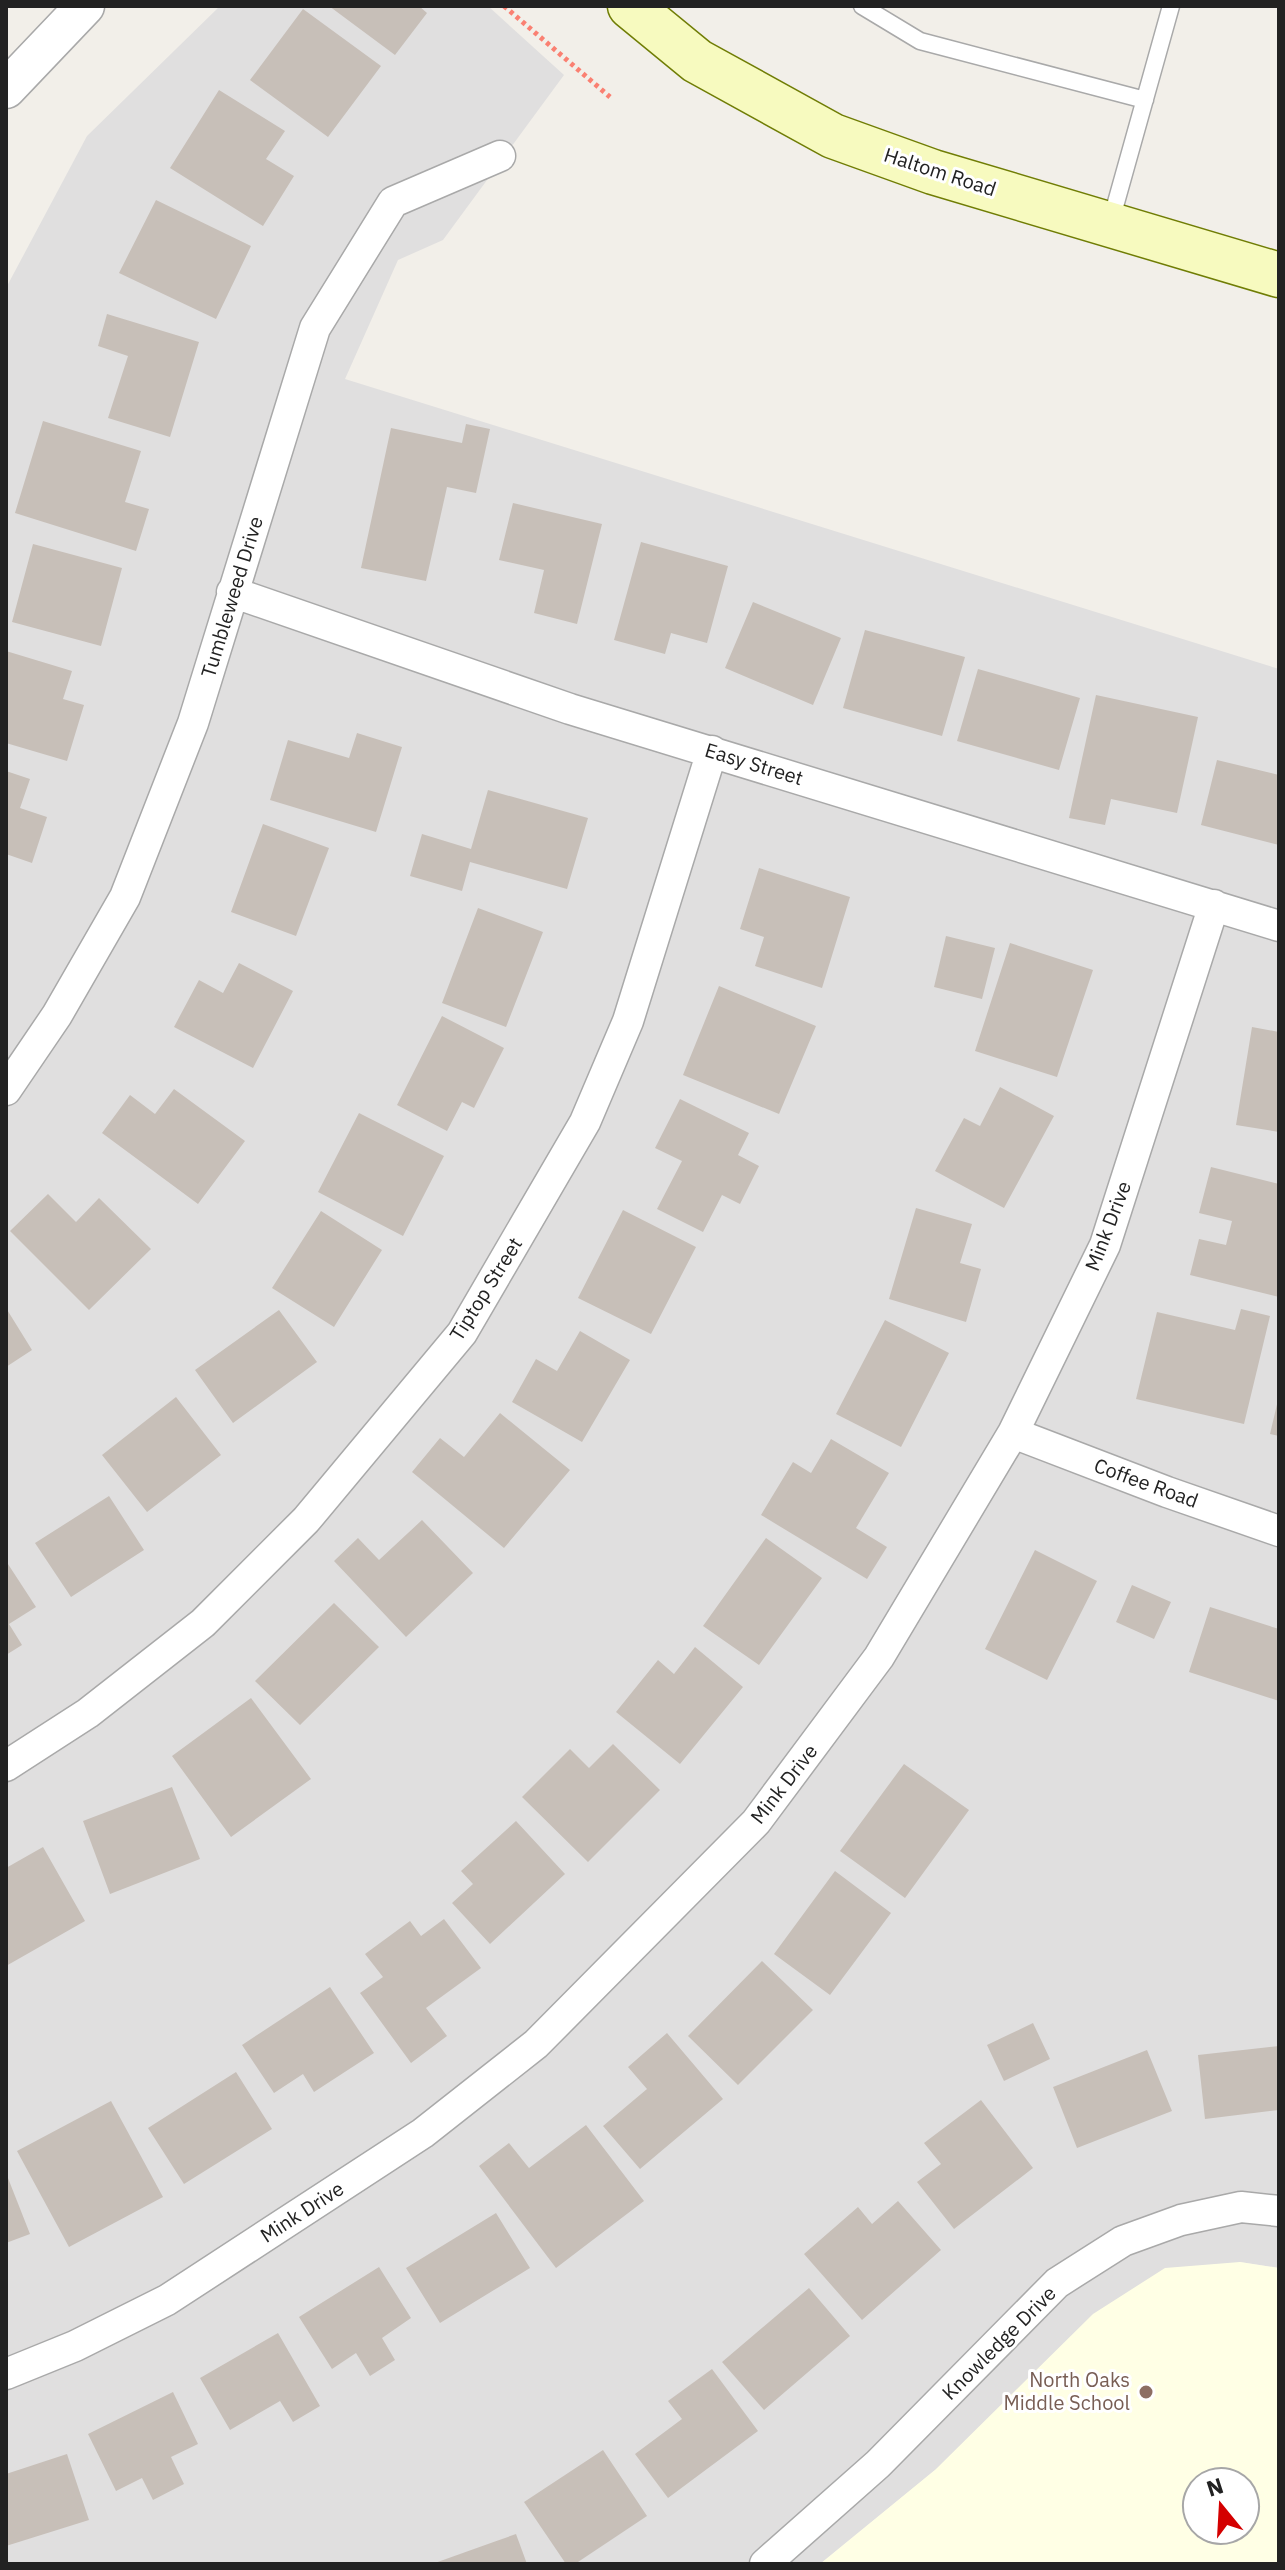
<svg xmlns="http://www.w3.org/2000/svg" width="1285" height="2570" font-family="'IBM Plex Sans',sans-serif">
<rect width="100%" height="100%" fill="#f2efe9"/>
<path fill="#e0dfdf" d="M220,6h268l76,69 -121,165 -45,20 -53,119 934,290v1599l-39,-6 -305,208 -115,94h-814v-2276l81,-152z"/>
<path fill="#ffffe5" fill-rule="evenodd" d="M1240,2262l39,6v296h-459l115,-94 158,-156 72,-46zM1197,2482h48v48h-48z"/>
<path fill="#c7bfb8" d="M329,6h90l8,7 -32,42z
M303,9l78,57 -53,71 -78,-57z
M219,90l66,41 -19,28 28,17 -31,50 -93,-58z
M156,200l95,46 -35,73 -97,-46z
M107,314l92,28 -29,95 -62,-19 20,-62 -30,-10z
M43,421l98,30 -16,51 24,7 -13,42 -121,-38z
M466,424l24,5 -14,64 -29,-6 -21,94 -65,-13 30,-140 71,15z
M513,503l89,21 -25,100 -43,-11 10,-43 -45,-10z
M641,542l87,24 -21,77 -36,-10 -6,21 -51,-14z
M33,544l89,24 -21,78 -89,-24z
M753,602l88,36 -28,67 -88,-37z
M865,630l100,27 -23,79 -99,-28z
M6,651l66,20 -9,28 21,6 -17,56 -61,-18z
M978,669l102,29 -21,72 -102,-29z
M1096,695l102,22 -21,96 -66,-14 -6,26 -36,-7z
M357,733l45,14 -26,85 -106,-32 18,-60 61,18z
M1217,760l62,15v70l-78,-20z
M6,771l24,8 -10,29 27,9 -15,46 -26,-9z
M488,790l100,28 -21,71 -97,-27 -8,29 -52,-15 12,-42 49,15z
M263,824l66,24 -33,88 -65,-24z
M759,868l91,29 -28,91 -67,-22 9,-29 -24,-8z
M478,908l65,24 -37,95 -64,-24z
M946,936l49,12 -13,51 -48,-12z
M1010,943l83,27 -36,107 -82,-26z
M239,963l54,28 -40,77 -79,-41 25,-47 24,13z
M719,986l97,40 -37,88 -96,-39z
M442,1016l62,32 -30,60 -12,-6 -15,29 -50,-26z
M1252,1027l27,5v100l-43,-7z
M1000,1087l54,29 -50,92 -69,-37 29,-53 16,8z
M174,1089l71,52 -47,63 -96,-71 28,-38 25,19z
M680,1099l69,34 -11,22 21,11 -19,38 -18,-9 -19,37 -46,-23 25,-48 -27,-13z
M359,1113l85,43 -41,80 -85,-44z
M1211,1167l68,17v113l-89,-22 9,-36 27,6 6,-24 -33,-8z
M48,1194l28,28 23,-24 52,51 -62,61 -79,-79z
M916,1208l56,16 -12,39 21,6 -15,53 -77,-23z
M623,1210l73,37 -45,87 -73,-36z
M321,1211l61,39 -48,77 -62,-39z
M6,1308l26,42 -26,17z
M1241,1309l29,7 -26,108 -108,-25 21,-87 78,18z
M279,1310l38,52 -84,61 -38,-53z
M885,1320l64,33 -48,94 -65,-33z
M580,1331l50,29 -48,82 -70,-40 24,-43 21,12z
M176,1397l45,58 -74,57 -45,-57z
M1278,1400h1v36l-9,-2z
M500,1413l70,57 -66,78 -92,-76 28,-34 24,19z
M831,1439l58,34 -33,55 31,19 -20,32 -106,-64 32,-53 18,11z
M109,1496l35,54 -73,47 -36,-54z
M422,1520l51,53 -67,64 -72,-76 24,-23 21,22z
M766,1538l56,40 -63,87 -56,-39z
M1035,1550l62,31 -50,99 -62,-31z
M6,1561l30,46 -27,17 13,21 -16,10z
M1132,1585l39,17 -17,37 -38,-17z
M334,1603l45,44 -79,78 -45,-44z
M1210,1607l69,22v72l-90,-29z
M695,1647l48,40 -63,77 -64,-52 42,-52 16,14z
M251,1698l60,81 -80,58 -59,-81z
M613,1744l47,46 -72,72 -66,-65 48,-48 19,19z
M904,1764l65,46 -64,88 -65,-47z
M172,1787l28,72 -90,35 -27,-73z
M516,1821l49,53 -75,70 -38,-41 21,-19 -12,-13z
M43,1847l42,74 -79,45v-98z
M835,1871l56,42 -61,82 -56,-41z
M444,1919l37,49 -55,40 21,28 -36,27 -51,-70 23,-16 -18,-23 45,-33 11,15z
M762,1961l51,49 -75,75 -50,-49z
M330,1987l44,66 -60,39 -11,-18 -29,19 -32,-48z
M1033,2023l17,36 -46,22 -17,-36z
M667,2033l56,66 -83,70 -37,-43 44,-37 -19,-22z
M1279,2046v64l-74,9 -7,-64z
M1147,2050l25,61 -95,37 -24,-61z
M236,2072l36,57 -88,55 -36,-56z
M981,2100l52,68 -79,61 -37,-47 24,-18 -17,-21z
M111,2101l52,96 -94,50 -52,-96z
M586,2125l58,76 -88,67 -77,-102 30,-23 20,25z
M6,2173l24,61 -24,9z
M898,2201l43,49 -79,70 -58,-66 54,-47 14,17z
M496,2213l34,55 -90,55 -34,-55z
M379,2267l32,51 -29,20 13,22 -25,16 -14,-23 -24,16 -33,-52z
M809,2288l41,48 -86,74 -42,-48z
M278,2333l42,73 -27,16 -13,-21 -50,29 -30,-52z
M712,2369l46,62 -90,67 -33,-44 47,-35 -14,-18z
M173,2392l25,52 -27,13 13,27 -31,16 -11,-22 -26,13 -28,-57z
M603,2450l44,66 -72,48h-9l-42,-62z
M67,2454l22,66 -83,26v-72z
M516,2534l11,30h-95z"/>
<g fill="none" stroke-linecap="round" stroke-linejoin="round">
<g stroke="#a9a9a9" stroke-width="19">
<path id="service" d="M862,6l58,35 225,59
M1110,224l61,-218"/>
</g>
<g stroke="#a9a9a9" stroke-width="33">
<path id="minor" d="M232,592l338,117 709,217
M6,1090l51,-75 68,-118 68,-174 122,-395 78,-126 107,-46
M1013,1433l154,59 112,39
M6,1766l82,-53 115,-90 103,-103 156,-187 123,-211 43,-101 84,-270
M6,2374l69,-28 92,-46 256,-167 113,-89 220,-222 123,-165 134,-224 92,-188 109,-340
M765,2564l113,-100 179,-181 66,-42 58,-21 60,-13 38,4"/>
</g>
<g stroke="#a9a9a9" stroke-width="41">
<path id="tertiary" d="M6,89l79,-83"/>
</g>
<g stroke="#707d05" stroke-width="47">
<path id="secondary" d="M630,6l67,55 136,75 100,36 346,103"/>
</g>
<path stroke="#fa8072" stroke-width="5" stroke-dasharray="4 4" stroke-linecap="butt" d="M504,6l106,91"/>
<use href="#service" stroke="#fff" stroke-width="16"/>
<use href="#minor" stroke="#fff" stroke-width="30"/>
<use href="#tertiary" stroke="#fff" stroke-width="38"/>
<use href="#secondary" stroke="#f7fabf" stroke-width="44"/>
</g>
<circle fill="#8d6e63" stroke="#fff" stroke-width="3" cx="1146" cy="2392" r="8"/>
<g text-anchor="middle" stroke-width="6" stroke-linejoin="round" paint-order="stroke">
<g font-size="20" fill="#222" stroke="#fff">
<text transform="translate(940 172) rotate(18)" y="7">Haltom Road</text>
<text transform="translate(232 597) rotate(-73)" y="7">Tumbleweed Drive</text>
<text transform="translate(754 764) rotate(17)" y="7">Easy Street</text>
<text transform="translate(1108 1226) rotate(-69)" y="7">Mink Drive</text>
<text transform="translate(486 1289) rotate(-58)" y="7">Tiptop Street</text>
<text transform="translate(1146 1483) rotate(20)" y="7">Coffee Road</text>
<text transform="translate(784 1784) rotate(-52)" y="7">Mink Drive</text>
<text transform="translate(302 2212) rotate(-33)" y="7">Mink Drive</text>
<text transform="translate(999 2343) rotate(-45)" y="7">Knowledge Drive</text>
</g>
<g font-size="20" fill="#785e54" stroke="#fff" text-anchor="end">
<text x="1130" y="2387">North Oaks<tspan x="1130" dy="23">Middle School</tspan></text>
</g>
</g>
<rect width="1285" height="2570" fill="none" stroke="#222222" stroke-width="16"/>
<g transform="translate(1221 2506) rotate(342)"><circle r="38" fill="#ffffff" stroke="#a7a7a7" stroke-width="2"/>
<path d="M0-6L14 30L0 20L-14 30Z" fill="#d40000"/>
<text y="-12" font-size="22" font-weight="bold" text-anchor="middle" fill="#222222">N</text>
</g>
</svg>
